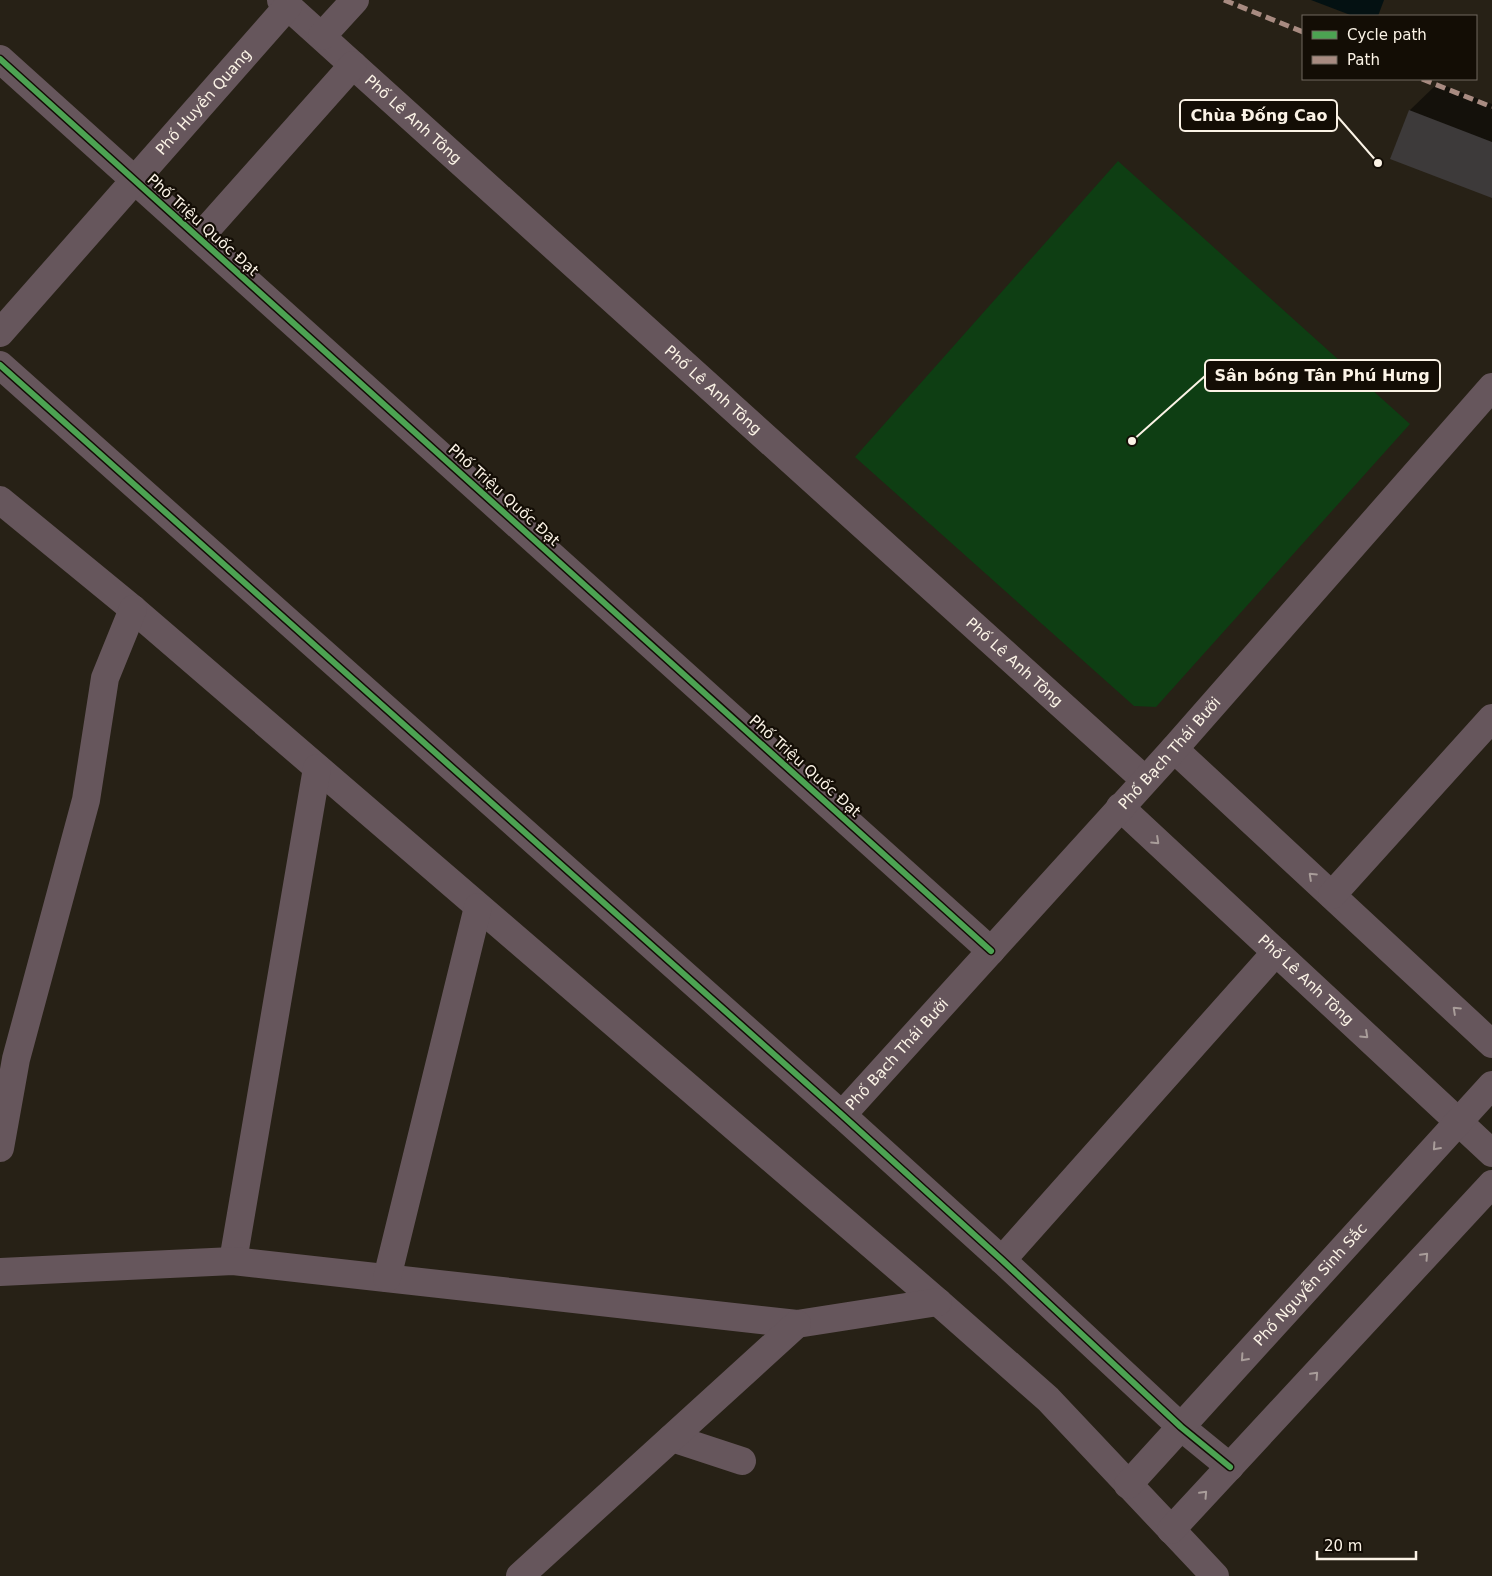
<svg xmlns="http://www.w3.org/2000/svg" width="1492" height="1576" font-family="'DejaVu Sans',sans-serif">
<rect width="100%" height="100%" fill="#272116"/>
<path fill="#0e3e13" d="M1118,161l292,263 -254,283 -22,-1 -279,-249z"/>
<path fill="#041112" d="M1311,0h73l-6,16h-25z"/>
<path fill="#0007" d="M1438,83l54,21v93l-101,-39 19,-48z"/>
<path fill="#3d3a3a" d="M1409,110l83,32v56l-102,-39z"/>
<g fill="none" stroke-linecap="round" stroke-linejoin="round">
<g stroke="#66565c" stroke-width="28">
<path id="s1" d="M281,0l864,780"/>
<path d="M322,36l33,-36"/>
<path d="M0,59l991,892"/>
<path d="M199,238l154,-173"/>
<path id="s2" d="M0,333l288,-327"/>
<path d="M0,365l842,750 160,145 179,167 49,40"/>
<path d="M0,500l133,109 805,693 110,97 167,177"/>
<path d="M1174,749l318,295"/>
<path id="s3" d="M1120,807l372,346"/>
<path d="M1332,895l160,-177"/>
<path id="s4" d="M842,1115l332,-366 318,-362"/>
<path d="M0,1148l16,-89 70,-259 19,-122 28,-69"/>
<path d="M1002,1260l274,-308"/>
<path d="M233,1261l84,-493"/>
<path d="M0,1272l233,-11 564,63 141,-22"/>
<path d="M387,1278l91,-371"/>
<path d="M672,1438l70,23"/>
<path id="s5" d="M1128,1485l364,-400"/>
<path d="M1171,1530l321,-346"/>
<path d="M520,1576l277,-252"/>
</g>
<path stroke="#a88b81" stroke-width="5" stroke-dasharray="10 5" stroke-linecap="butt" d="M1224,0l79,32
M1422,79l70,28"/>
<g stroke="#130d05" stroke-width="9">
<path id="cycleway" d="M0,59l991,892
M0,365l842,750 160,145 179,167 49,40"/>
</g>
<use href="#cycleway" stroke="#4ca352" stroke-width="6"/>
</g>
<defs><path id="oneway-chevron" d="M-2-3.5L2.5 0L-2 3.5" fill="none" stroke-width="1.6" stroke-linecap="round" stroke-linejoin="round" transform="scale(1.25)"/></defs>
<g stroke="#a99d9a">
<use href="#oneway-chevron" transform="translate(1156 841) rotate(43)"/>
<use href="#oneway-chevron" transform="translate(1312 876) rotate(-137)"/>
<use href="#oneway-chevron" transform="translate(1456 1010) rotate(-137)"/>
<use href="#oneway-chevron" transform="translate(1365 1035) rotate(43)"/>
<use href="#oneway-chevron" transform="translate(1436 1147) rotate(132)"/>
<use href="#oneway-chevron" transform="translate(1425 1256) rotate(-47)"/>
<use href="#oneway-chevron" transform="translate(1244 1358) rotate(132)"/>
<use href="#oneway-chevron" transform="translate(1315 1375) rotate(-47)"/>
<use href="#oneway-chevron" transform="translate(1204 1494) rotate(-47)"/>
</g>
<g text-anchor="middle" stroke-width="4.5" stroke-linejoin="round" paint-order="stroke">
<g font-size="15" fill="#fbf3e6" stroke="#130d05">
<text dy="5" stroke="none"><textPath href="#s2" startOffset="308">Phố Huyền Quang</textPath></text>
<text dy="5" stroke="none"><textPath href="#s1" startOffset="178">Phố Lê Anh Tông</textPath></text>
<text transform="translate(203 225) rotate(42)" y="5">Phố Triệu Quốc Đạt</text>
<text dy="5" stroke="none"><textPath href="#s1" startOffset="582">Phố Lê Anh Tông</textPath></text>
<text transform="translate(504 495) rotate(42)" y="5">Phố Triệu Quốc Đạt</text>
<text dy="5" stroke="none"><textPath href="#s1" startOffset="988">Phố Lê Anh Tông</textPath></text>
<text dy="5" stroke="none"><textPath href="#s4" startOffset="488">Phố Bạch Thái Bưởi</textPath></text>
<text transform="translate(805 766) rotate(42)" y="5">Phố Triệu Quốc Đạt</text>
<text dy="5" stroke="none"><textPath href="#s3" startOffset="254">Phố Lê Anh Tông</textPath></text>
<text dy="5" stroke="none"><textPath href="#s4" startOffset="82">Phố Bạch Thái Bưởi</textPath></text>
<text dy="5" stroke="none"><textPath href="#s5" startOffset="271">Phố Nguyễn Sinh Sắc</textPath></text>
</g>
</g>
<path fill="none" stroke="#fbf3e6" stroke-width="2" d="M1378 163L1337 116M1132 441L1205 376"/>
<g fill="#fbf3e6" stroke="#130d05" stroke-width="2">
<circle cx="1378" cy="163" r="5"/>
<circle cx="1132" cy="441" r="5"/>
</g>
<g fill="#130d05" stroke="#fbf3e6" stroke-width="2">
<rect x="1180" y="100" width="157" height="31" rx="5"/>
<rect x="1205" y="360" width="235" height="31" rx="5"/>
</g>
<g font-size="16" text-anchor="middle" font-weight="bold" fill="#fbf3e6">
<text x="1259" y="121">Chùa Đống Cao</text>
<text x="1322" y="381">Sân bóng Tân Phú Hưng</text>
</g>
<rect x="1302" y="15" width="175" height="65" fill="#130d05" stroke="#70695f"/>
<rect x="1312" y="31" width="25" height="8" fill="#4ca352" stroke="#70695f"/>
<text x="1347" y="40" font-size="15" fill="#fbf3e6">Cycle path</text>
<rect x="1312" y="56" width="25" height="8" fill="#a88b81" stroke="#70695f"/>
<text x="1347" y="65" font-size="15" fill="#fbf3e6">Path</text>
<path d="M1317 1551v8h99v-8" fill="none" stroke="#fbf3e6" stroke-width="2.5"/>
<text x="1324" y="1551" font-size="15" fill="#fbf3e6" stroke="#130d05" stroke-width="4" paint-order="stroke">20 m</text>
</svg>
